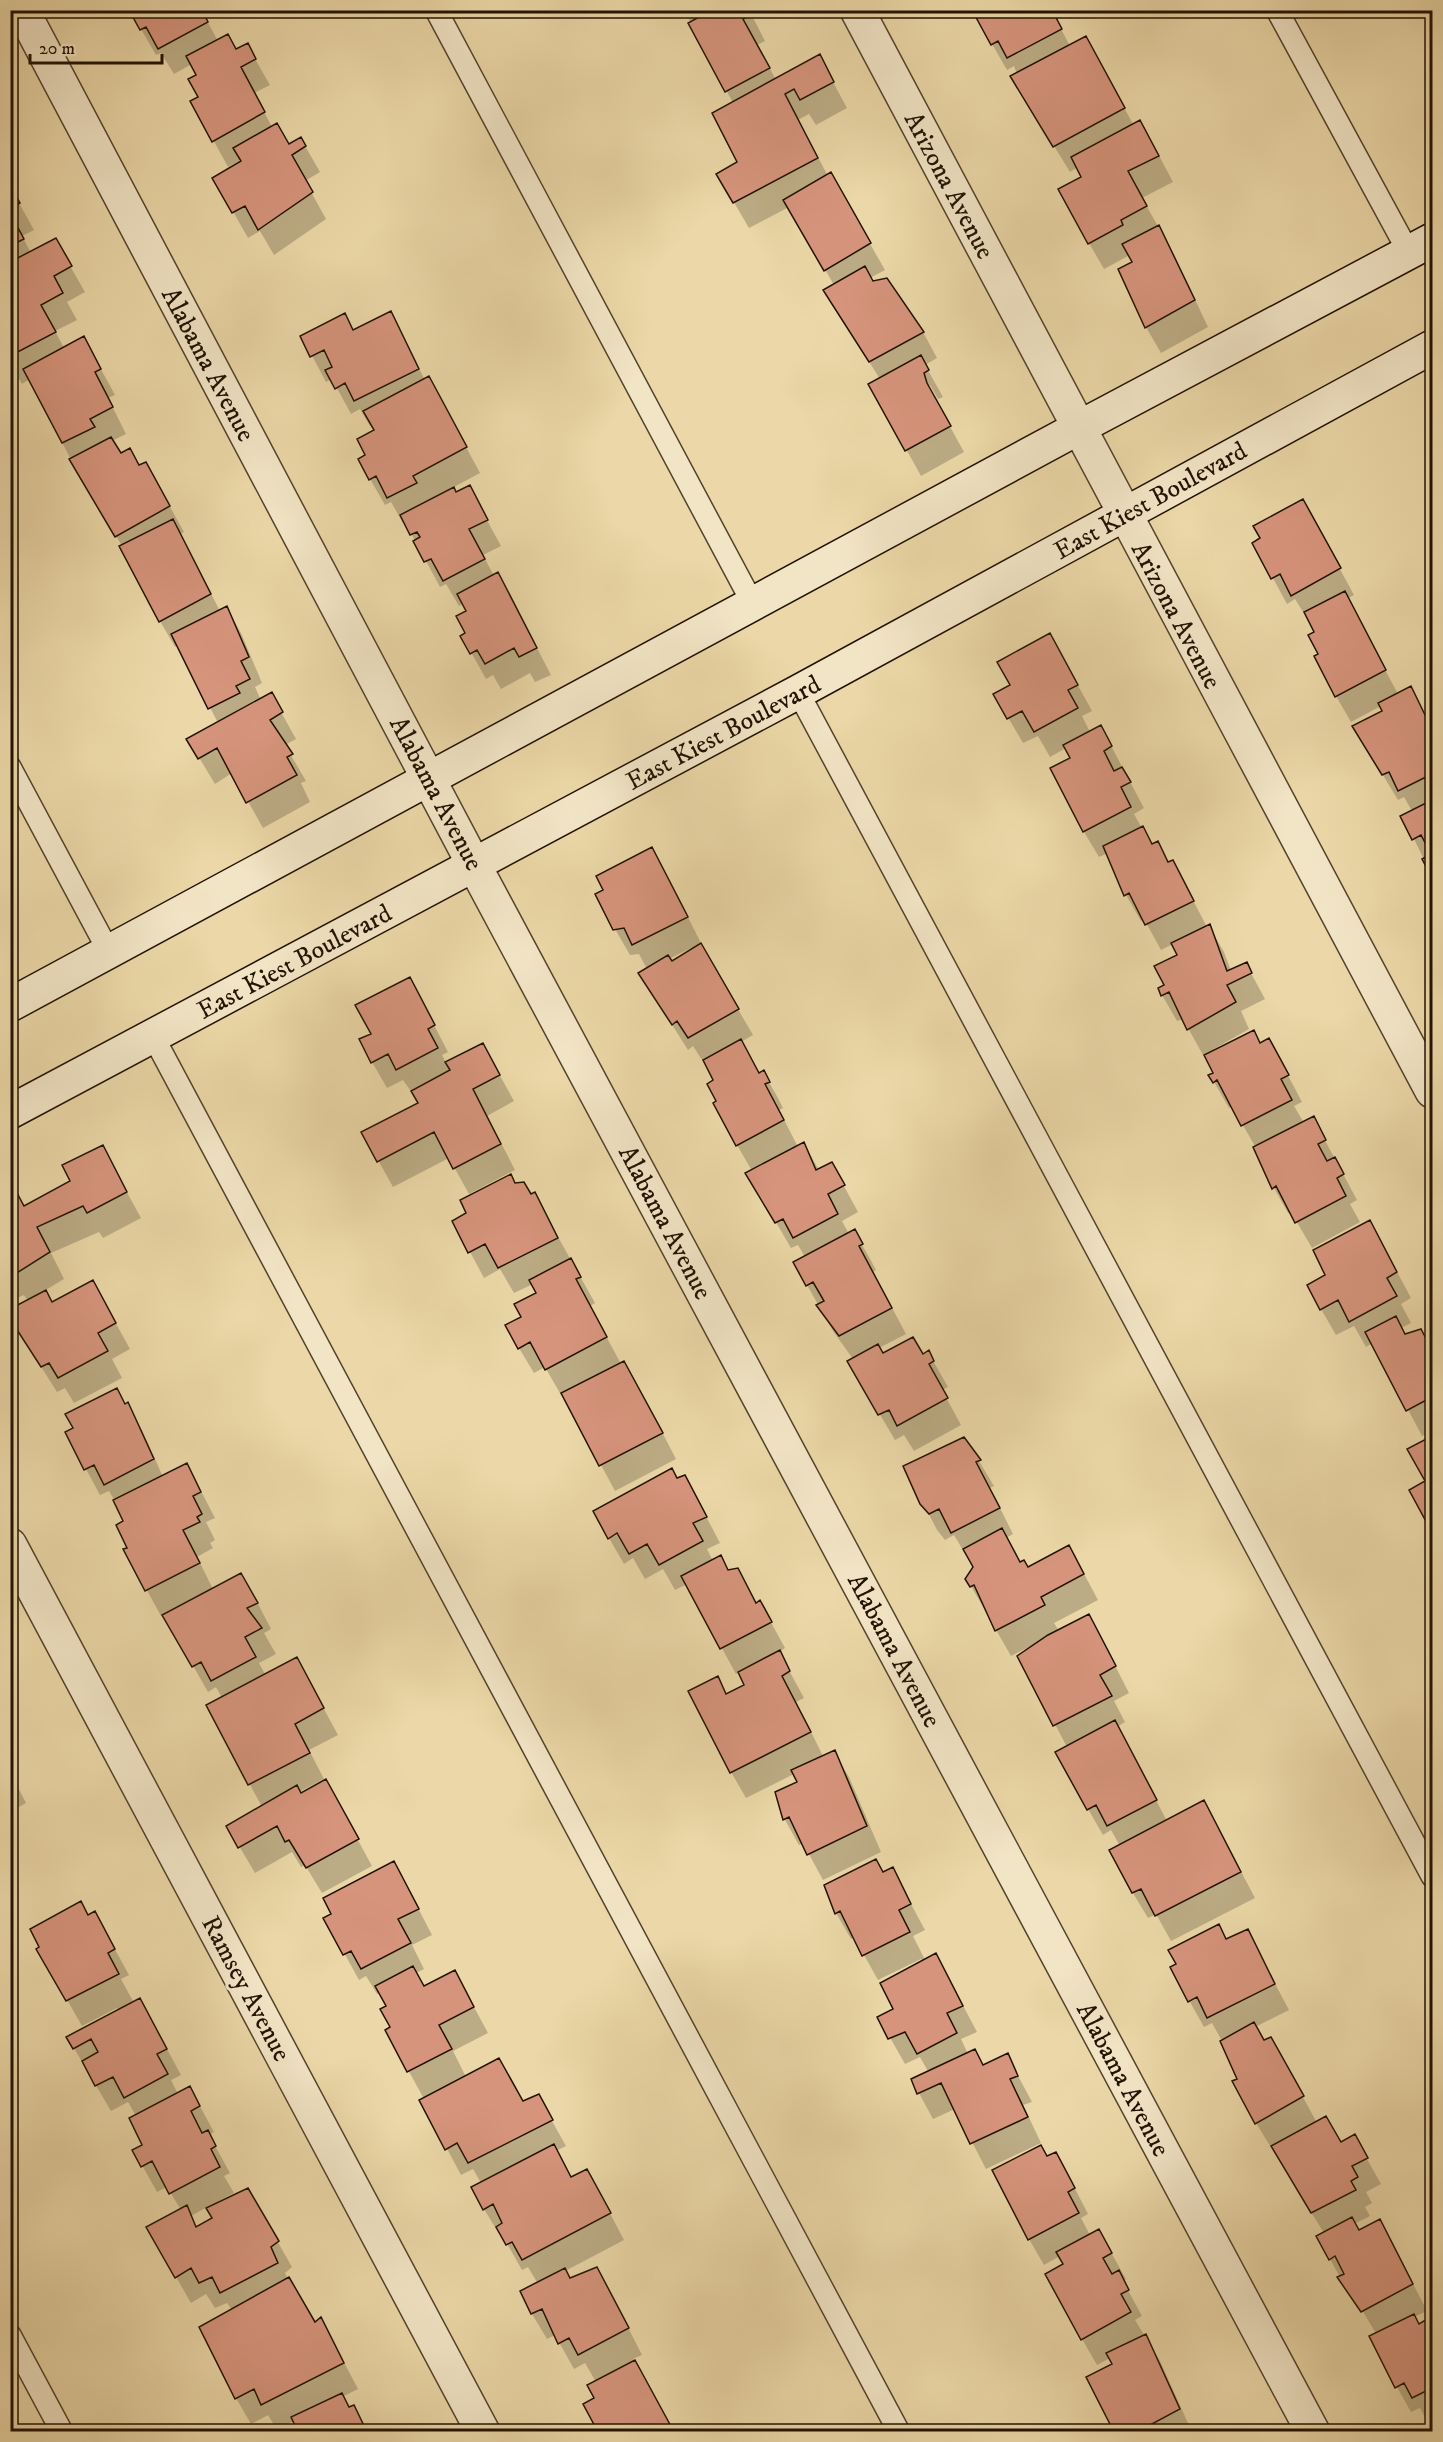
<svg xmlns="http://www.w3.org/2000/svg" width="1443" height="2442" font-family="'IM FELL DW Pica',serif">
<rect width="100%" height="100%" fill="#ebd7a7"/>
<filter id="stains"><feTurbulence type="fractalNoise" baseFrequency=".00333" numOctaves="4"/><feColorMatrix values="0 0 0 0 .2 0 0 0 0 .09 0 0 0 0 .02 0 0 0 .5 -.17"/></filter>
<radialGradient id="worn" r=".72"><stop offset=".6" stop-color="#630" stop-opacity="0"/><stop offset="1" stop-color="#630" stop-opacity=".3"/></radialGradient>
<path fill="#0003" fill-rule="evenodd" d="M130,10h75l-3,2 16,29 18,10 11,-6 23,40 -16,8 18,34 17,19 12,-7 19,33 -15,9 21,38 -52,36 -14,-24 -12,7 -34,-60 29,-16 -1,-3 -14,8 -36,-66 8,-4 -2,-21 -6,-12 -18,10 -13,-21 -5,2z
M684,10h65l16,31 -8,4 19,35 43,-24 28,52 -31,17 -7,-11 -11,6 30,56 2,-2 55,96 -15,8 53,54 14,26 -12,7 18,32 -5,2 -8,-14h-3l37,67 -43,24 -51,-92 10,-5 -40,-63 -6,-31 -45,-78 -40,21 -31,-53 21,-13 -6,-59z
M1051,10l19,36 30,17 34,63 21,22 18,34 -31,16 31,55 35,74 -47,26 -15,-26 -12,-65 -4,-7 -26,14 -15,-26 -6,-66 -5,-10 -8,5 -43,-70 -13,-36 -7,4 -15,-26z
M10,187l24,43 -12,6 9,17 24,-13 30,52 -18,10 10,18 -22,11 9,17 20,-10 31,57 -7,3 18,36 -14,7 8,14 19,12 21,22 24,43 -4,2 40,77 7,-3 14,25 21,50 -7,4 6,13 10,-6 25,45 -11,6 21,36 -5,2 9,19 -47,26 -31,-55 -17,11 -27,-45 30,-16 -40,-78 -3,2 -15,-26 -38,-75 -51,-86 -41,-81 -8,5 -12,-19z
M390,313l35,67 18,24 37,69 -28,15 4,6 13,-7 32,59 -18,9 11,21 18,24 39,75 -16,7 -5,-9 -29,16 -8,-14 -7,4 -24,-43 5,-3 1,-22 -4,-8 -5,3 -13,-22 -6,3 -35,-65 -2,1 -12,-21 -6,3 -15,-26 -3,-24 9,-24 -4,-6 -2,1 -10,-17 -9,5 -19,-35 -6,3 -24,-45 42,-22 10,16z
M1317,527l37,68 -7,4 51,95 12,-6 18,32 4,-2v158l-18,-37 -2,-28 -8,-14 -6,3 -29,-48 15,-41 -3,-5 -30,16 -15,-26 -16,-41 -4,-22 -6,-14 -2,1 -13,-21 -8,5 -33,-61z
M1064,660l28,51 -10,5 8,16 11,-5 43,81 -10,6 8,14 11,18 4,-3 12,20 4,-1 34,65 2,-1 15,26 7,19 15,-7 19,35 -24,12 8,18 -35,20 1,2 45,-7 23,22 19,36 -8,4 10,17 9,-5 44,82 -7,4 10,18 -48,26 -21,-36 -3,1 -14,-25 -18,-40 -24,-42 -3,2 -15,-26 1,-9 -10,-18h-2l-20,-36 -6,2 -15,-26 17,-39 -6,-12 -12,6 -17,-31 -3,2 -15,-26 -18,-42 -9,4 -15,-25 -32,-63 20,-10 -6,-11 -16,9 -12,-21 -15,7 -28,-48z
M666,874l35,69 -1,1 53,91 -12,7 18,32 4,-2 15,26 5,10 -4,2 19,37 6,-3 15,26 13,-6 26,48 -16,9 7,13 5,-3 15,26 7,13 -3,2 33,62 -27,14 4,7 39,1 6,-4 20,35 -6,3 19,35 -47,26 -10,-16 -9,5 -46,-78 4,-3 -20,-28 -26,-46 -2,-28 -7,-12 -7,3 -44,-75 5,-2 -15,-26 -22,-65 -9,-18 -2,1 -11,-17 -5,4 -48,-76 7,-5 -8,-15 -9,1 -15,-26zM691,948l1,2 -21,13 -2,-4z
M410,979l38,73 -6,3 4,8 37,-18 31,56 -27,15 28,54 -46,24 -20,-36 -56,29 -30,-54 57,-29 -17,-24 -16,8 -15,-26 1,-28z
M102,1147l39,71 -38,20 -4,-6 -48,21 13,26 -20,12 8,13 41,-22 37,67 -18,10 10,19 -48,25 -9,-15 -8,4 -34,-54 5,-37 -4,-6 -9,4 -5,-7v-94l14,9 48,-25z
M515,1184l16,12 3,-2 61,109 -5,3 31,58 18,24 37,71 -61,32 -52,-97 -2,1 -16,-28 -11,6 -15,-25 4,-30 15,-25 -5,-9 -19,9 -14,-24 -16,9 -30,-56z
M1384,1247l27,51 -10,6 10,19 -10,5 5,7 26,14v82l-10,5 -49,-93 -7,4 -12,-21 -18,9 -15,-26z
M127,1404l15,26 21,47 23,-12 15,26 14,27 -9,4 9,18 -5,3 3,5 -16,9 16,32 43,11 15,29 -7,4 12,21 -17,9 7,13 45,9 27,50 -29,15 15,29 -25,13 2,3 39,12 32,59 -50,27 -17,-28 -4,2 -9,-15 -37,21 -27,-46 34,-20 -54,-101 14,-8 -6,-11 -8,5 -44,-77 -3,1 -36,-66 4,-1 -4,-28 -6,-13 -10,-17 -9,4 -14,-26z
M1432,1438v92l-21,-40 16,-8 -18,-32z
M979,1461l15,25 -4,2 23,46 -7,4 15,26 6,4 56,4 15,28 -44,23 5,8 44,11 26,51 -15,8 11,21 -8,5 50,94 51,7 37,70 -84,43 -15,-27 -8,4 -15,-25 -22,-43 9,-4 -9,-16 -8,5 -15,-26 -21,-62 -48,-91 13,-9 -1,-1 -20,10 -44,-77 8,-12 -6,-10h-2l-13,-22 -9,5 -8,-10 -32,-63z
M677,1480l22,23 21,40 -13,6 6,12 15,10 28,33 4,-2 14,26 11,20 -6,4 25,46 -8,4 27,54 11,-4 15,25 32,75 -58,28 -20,-37 -4,2 -14,-25 -8,-27 22,-10 -5,-9 -48,24 -15,-26 -14,-94 10,17 19,-9 -6,-14 -4,2 -49,-90 -12,6 -12,-21 -18,10 -12,-21 -9,6 -15,-26z
M10,1772l16,31 -16,9z
M892,1869l33,61 -12,6 12,24 25,21 27,51 -16,7 7,15 15,12 24,-11 25,47 -9,3 18,38 -55,26 -31,-60 -22,10 -14,-26 10,-20 -9,-16 -15,7 -26,-46 16,-9 28,-48 -2,-2 -43,21 -24,-43 -3,2 -15,-26 47,-39z
M408,1889l24,46 -20,10 12,24 -8,4 8,15 31,-16 33,61 -35,18 13,26 57,26 15,-7 28,50 -10,5 16,28 29,17 23,44 -59,31 5,9 41,14 31,61 -9,4 41,73h-74l-4,-50 -11,-19 -11,6 -19,-34 -8,4 -15,-25 6,-30 -10,-17 -6,3 -21,-37 -2,1 -15,-25 -3,-26 -8,-14 -12,6 -40,-75 3,-1 -37,-68 5,-3 -4,-22 -8,-14 -3,2 -11,-18 -7,4 -34,-62z
M95,1913l34,62 -8,4 13,24 20,22 27,50 -10,5 7,14 12,-6 24,44 -5,3 21,38 -6,3 10,17 -15,8 1,2 28,-13 44,77 -7,6 3,6 27,45 20,21 23,44 -16,8 7,12 4,-2 14,25h-67l-6,-11 -17,9 -9,-15 -17,9 -15,-26 -35,-71 31,-17 -5,-7 -12,5 -9,-14 -15,9 -43,-75 33,-18 -14,-23 -10,5 -23,-41 10,-5 -8,-30 -8,-14 -17,9 -43,-73 51,-27 -2,-3 -35,18 -44,-77zM207,2207l7,12 -16,9 -7,-12z
M1247,1931l42,79 -34,17 9,15 21,22 32,59 23,21 14,-8 27,48 -15,8 6,11 -7,4 5,9 -16,8 5,8 35,15 33,64 -13,6 5,8 13,-7v105h-4l-8,-15 -9,4 -14,-25 -20,-52 -18,-30 -3,1 2,2 -4,-5 -24,-44 -6,-26 -68,-110 -34,-82 -10,-18 -8,4 -14,-25 14,-7 22,-54z
M1046,2158l24,21 18,35 -7,4 9,17 9,-4 27,48 -3,2 19,35 -7,4 25,41 32,71h-76l-2,-67 -4,-7 -13,7 -15,-26 -17,-74 -5,-9 -16,9 -15,-26z"/>
<path fill="#d6947c" stroke="#221203" stroke-width="1.5" d="M129,10h73l6,12 -50,27 -12,-22 -6,3z
M712,10h38l2,4 -9,5 27,49 -45,24 -37,-69z
M972,10h80l10,19 -55,29 -9,-17 -7,4z
M228,34l8,15 12,-6 8,16 -15,8 24,45 -53,30 -22,-41 8,-4 -10,-18 8,-4 -10,-19z
M1086,36l39,72 -72,39 -43,-71z
M820,54l14,28 -34,18 -6,-11 -9,5 33,64 -85,45 -17,-29 21,-12 -25,-49z
M1140,120l19,36 -31,15 19,35 -26,14 2,5 -35,19 -30,-55 23,-12 -10,-20z
M277,123l12,21 12,-7 5,9 -14,9 21,37 -55,38 -13,-24 -13,7 -20,-35 29,-17 -8,-13z
M831,172l40,71 -47,28 -41,-71z
M10,185l10,18 -10,6z
M10,213l14,26 -14,7z
M1159,225l36,75 -50,28 -27,-59 14,-7 -10,-18z
M56,238l16,28 -18,10 9,17 -22,12 15,27 -46,24v-94z
M865,266l8,15 14,-3 37,54 -55,30 -46,-72z
M391,311l28,58 -65,32 -9,-18 -10,6 -10,-19 7,-3 -8,-17 -14,7 -10,-21 45,-23 8,17z
M84,336l17,33 -6,3 18,35 -23,12 5,8 -33,16 -39,-74z
M921,355l8,15 -5,3 3,10 24,43 -46,25 -37,-67z
M429,376l38,71 -54,29 4,7 -30,15 -11,-22 -7,4 -11,-21 7,-4 -8,-16 17,-9 -11,-19z
M111,437l10,16 9,-5 9,17 7,-3 24,44 -55,31 -46,-78z
M470,485l18,35 -19,9 16,30 -42,22 -12,-22 -7,3 -11,-21 7,-4 -3,-5 -7,3 -10,-20 54,-28 2,5z
M1303,499l38,69 -50,28 -11,-22 -9,5 -19,-36 8,-5 -7,-12z
M173,519l38,75 -52,28 -40,-76z
M498,572l39,76 -18,9 -5,-9 -29,16 -8,-14 -7,4 -10,-18 5,-3 -9,-17 10,-5 -9,-17z
M1345,591l41,79 -51,27 -21,-41 4,-2 -10,-19 6,-3 -10,-20z
M227,606l22,51 -8,4 9,18 -14,7 4,7 -32,16 -37,-75z
M1050,633l28,52 -10,5 10,18 -44,24 -12,-21 -15,8 -14,-25 17,-9 -13,-23z
M1411,686l16,33 5,-3v58l-34,17 -9,-19 -7,3 -30,-49 30,-15 -4,-8z
M272,692l11,20 -13,8 23,34 -6,3 10,18 -51,28 -29,-55 -19,11 -12,-20z
M1101,725l11,21 -8,5 10,20 8,-4 9,15 -10,5 10,20 -48,25 -33,-64 20,-10 -7,-13z
M1432,800v73l-2,1 -8,-15 9,-5 -10,-19 -9,5 -12,-24z
M1143,826l9,18 6,-3 10,21 5,-2 21,41 -49,24 -16,-32 -5,3 -21,-50z
M652,847l36,70 -56,28 -8,-17 -11,2 -18,-36 8,-4 -7,-14z
M1210,924l17,47 20,-9 5,11 -25,12 9,17 -49,28 -18,-38 -8,4 -3,-8 6,-3 -10,-19 23,-11 -6,-12z
M701,943l38,66 -51,29 -11,-17 -5,4 -34,-52 30,-18 4,6z
M410,977l25,48 -7,4 10,19 -42,22 -8,-16 -17,9 -12,-24 12,-5 -16,-29z
M1254,1030l6,13 9,-5 20,37 -8,4 11,21 -51,26 -24,-46 -4,3 -5,-8 5,-2 -9,-18z
M741,1039l18,34 5,-3 6,12 -5,2 19,36 -48,26 -23,-43 3,-2 -9,-17 6,-4 -10,-20z
M483,1043l17,32 -27,14 28,55 -48,25 -19,-37 -57,30 -16,-30 57,-29 -7,-12 39,-21 -5,-8z
M1314,1116l12,24 -8,4 9,17 8,-4 9,17 -7,4 9,18 -51,27 -19,-37 -4,3 -19,-42z
M804,1142l12,28 16,-8 13,23 -17,9 10,20 -45,24 -10,-19 -8,4 -30,-50z
M103,1145l24,47 -40,21 -4,-7 -46,21 13,25 -38,24 -2,-80 7,-3 7,13 46,-25 -8,-16z
M511,1174l4,9 9,-1 7,12 4,-2 23,46 -60,30 -13,-24 -17,9 -16,-32 14,-8 -6,-13z
M1370,1220l27,52 -10,6 10,18 -48,26 -11,-22 -18,10 -13,-25 18,-10 -12,-25z
M855,1229l8,15 -4,2 33,62 -53,28 -23,-31 8,-4 -11,-19 -7,4 -13,-24z
M571,1258l10,19 -5,2 31,58 -62,33 -15,-28 -12,7 -13,-24 16,-8 -7,-13 22,-11 -7,-13z
M93,1280l23,43 -18,10 10,18 -50,27 -9,-15 -8,4 -31,-48v-10l36,-19 6,12z
M1396,1316l9,18 16,-5 10,19 1,-1v50l-26,14 -41,-79z
M913,1337l10,17 6,-4 5,11 -5,3 19,34 -51,28 -8,-16 -11,5 -31,-54 31,-17 5,9z
M624,1361l39,72 -64,33 -38,-73z
M117,1388l8,16 3,-2 26,57 -50,26 -10,-20 -10,5 -19,-38 8,-4 -8,-14z
M1432,1436v89l-3,2 -20,-37 16,-9 -18,-32z
M964,1437l17,23 -5,2 24,46 -49,25 -12,-24 -10,5 -9,-10 -17,-38z
M187,1463l14,29 -8,4 9,18 -5,3 3,5 -17,8 17,33 -55,28 -22,-42 4,-1 -11,-23 7,-4 -10,-21z
M672,1468l5,10 8,-3 22,42 -14,6 10,18 -44,24 -12,-21 -18,10 -12,-21 -9,6 -15,-28z
M1002,1528l18,34 4,-2 4,7 41,-22 15,29 -43,23 4,8 -50,26 -21,-46 -4,2 -5,-8 8,-12 -10,-18z
M721,1555l7,15 10,-2 18,35 4,-3 12,22 -52,27 -39,-73z
M241,1573l17,30 -11,5 15,20 -17,9 11,20 -45,24 -10,-19 -9,5 -30,-52z
M1089,1614l27,52 -16,9 12,21 -59,30 -36,-70 31,-21z
M780,1650l10,21 -8,5 29,56 -81,41 -42,-82 30,-15 8,18 18,-9 -6,-13z
M297,1657l27,51 -29,16 15,29 -62,32 -42,-80z
M1115,1720l42,80 -50,26 -11,-21 -9,5 -32,-58z
M835,1750l32,76 -60,29 -18,-38 -6,3 -8,-28 22,-10 -6,-12z
M326,1779l33,60 -53,29 -17,-28 -4,2 -8,-16 -39,22 -12,-22 71,-41 4,8z
M1204,1800l37,72 -86,44 -14,-27 -9,4 -23,-43z
M876,1859l7,13 10,-5 18,37 -12,6 11,22 -48,24 -22,-45 -5,3 -11,-29z
M394,1861l25,48 -21,10 13,24 -50,26 -10,-18 -8,4 -20,-37 8,-4 -8,-16z
M81,1901l7,14 7,-4 20,38 -7,4 11,21 -53,27 -30,-52 3,-2 -9,-18z
M1219,1924l7,15 22,-10 27,55 -68,34 -10,-21 -9,5 -18,-35 6,-3 -8,-14z
M936,1953l27,53 -16,7 10,20 -40,21 -12,-22 -17,7 -11,-22 16,-8 -13,-26z
M413,1966l11,20 31,-16 19,37 -35,18 13,24 -45,23 -22,-42 5,-3 -10,-18 6,-3 -11,-20z
M140,1998l27,51 -10,5 11,20 -44,24 -11,-21 -18,9 -13,-25 16,-9 -7,-13 -18,10 -7,-12z
M1254,2022l10,18 7,-3 33,59 -49,28 -23,-43 5,-2 -17,-38z
M975,2049l8,16 25,-12 10,23 -8,3 18,38 -58,27 -29,-61 -24,11 -6,-15z
M499,2058l24,43 16,-7 14,26 -85,43 -11,-20 -12,7 -26,-50z
M190,2086l10,20 -9,5 11,22 6,-3 8,16 -5,3 9,18 -51,27 -17,-33 -11,6 -9,-17 10,-5 -13,-27z
M1326,2116l15,26 14,-8 13,24 -16,8 6,11 -7,4 5,9 -45,23 -40,-67z
M554,2144l17,33 16,-8 24,44 -89,47 -10,-18 -6,3 -10,-18 6,-4 -9,-19 -10,6 -12,-23z
M1041,2145l6,11 9,-4 19,36 -7,4 11,21 -51,27 -36,-70z
M248,2188l31,53 -8,6 7,16 -58,30 -8,-16 -13,6 -8,-15 -16,10 -29,-51 41,-22 9,22 16,-9 -6,-10z
M1352,2217l7,13 21,-11 33,65 -52,28 -24,-35 7,-3 -9,-18 -6,4 -13,-24z
M1099,2229l13,24 -9,5 9,16 7,-4 10,20 -8,4 10,18 -50,28 -36,-66 18,-10 -7,-12z
M597,2267l32,61 -51,27 -9,-17 -11,6 -16,-35 -11,5 -11,-23 45,-23 5,10z
M289,2277l26,45 6,-5 23,46 -83,42 -7,-16 -19,10 -36,-72z
M1414,2314l5,10 13,-8v72l-20,10 -8,-15 -9,5 -26,-52z
M1146,2334l34,75 -43,23h-23l-28,-55 26,-13 -6,-11z
M635,2360l38,70 -75,2 -15,-28 11,-6 -7,-13z
M342,2393l7,14 5,-2 13,27h-69l-7,-15z"/>
<g fill="none" stroke-linecap="round" stroke-linejoin="round">
<g stroke="#54432c" stroke-width="24">
<path id="lane" d="M436,10l317,594
M1277,10l132,243
M798,692l634,1184
M10,767l99,185
M153,1036l746,1396
M10,2335l52,97"/>
</g>
<g stroke="#54432c" stroke-width="36">
<path id="street" d="M22,10l452,855 839,1567
M857,10l575,1081
M10,1545l473,887"/>
</g>
<g stroke="#221203" stroke-width="36">
<path id="secondary" d="M10,1005l1070,-578 352,-187
M10,1112l788,-420 634,-345"/>
</g>
<use href="#lane" stroke="#f2e5c6" stroke-width="21"/>
<use href="#street" stroke="#f2e5c6" stroke-width="33"/>
<use href="#secondary" stroke="#f2e5c6" stroke-width="33"/>
</g>
<g text-anchor="middle" stroke-width="6" stroke-linejoin="round" paint-order="stroke">
<g font-size="26" fill="#221203" stroke="#f2e5c6">
<text transform="translate(950 185) rotate(62)" y="9">Arizona Avenue</text>
<text transform="translate(209 364) rotate(62)" y="9">Alabama Avenue</text>
<text transform="translate(1150 500) rotate(-29)" y="9">East Kiest Boulevard</text>
<text transform="translate(1177 615) rotate(62)" y="9">Arizona Avenue</text>
<text transform="translate(723 732) rotate(-28)" y="9">East Kiest Boulevard</text>
<text transform="translate(437 793) rotate(62)" y="9">Alabama Avenue</text>
<text transform="translate(294 961) rotate(-28)" y="9">East Kiest Boulevard</text>
<text transform="translate(666 1222) rotate(62)" y="9">Alabama Avenue</text>
<text transform="translate(895 1650) rotate(62)" y="9">Alabama Avenue</text>
<text transform="translate(247 1988) rotate(62)" y="9">Ramsey Avenue</text>
<text transform="translate(1124 2079) rotate(62)" y="9">Alabama Avenue</text>
</g>
</g>
<rect width="1443" height="2442" fill="none" stroke="#ebd7a7" stroke-width="36"/>
<rect x="12" y="12" width="1419" height="2418" fill="none" stroke="#221203" stroke-width="3"/>
<rect x="18" y="18" width="1407" height="2406" fill="none" stroke="#221203" stroke-width="1.5"/>
<path d="M30 54v9h132v-9" fill="none" stroke="#221203" stroke-width="3"/>
<text x="39" y="54" font-size="18" fill="#221203" stroke="#f2e5c6" stroke-width="4.5" paint-order="stroke">20 m</text>
<rect width="100%" height="100%" filter="url(#stains)"/>
<rect width="100%" height="100%" fill="url(#worn)"/>
</svg>
